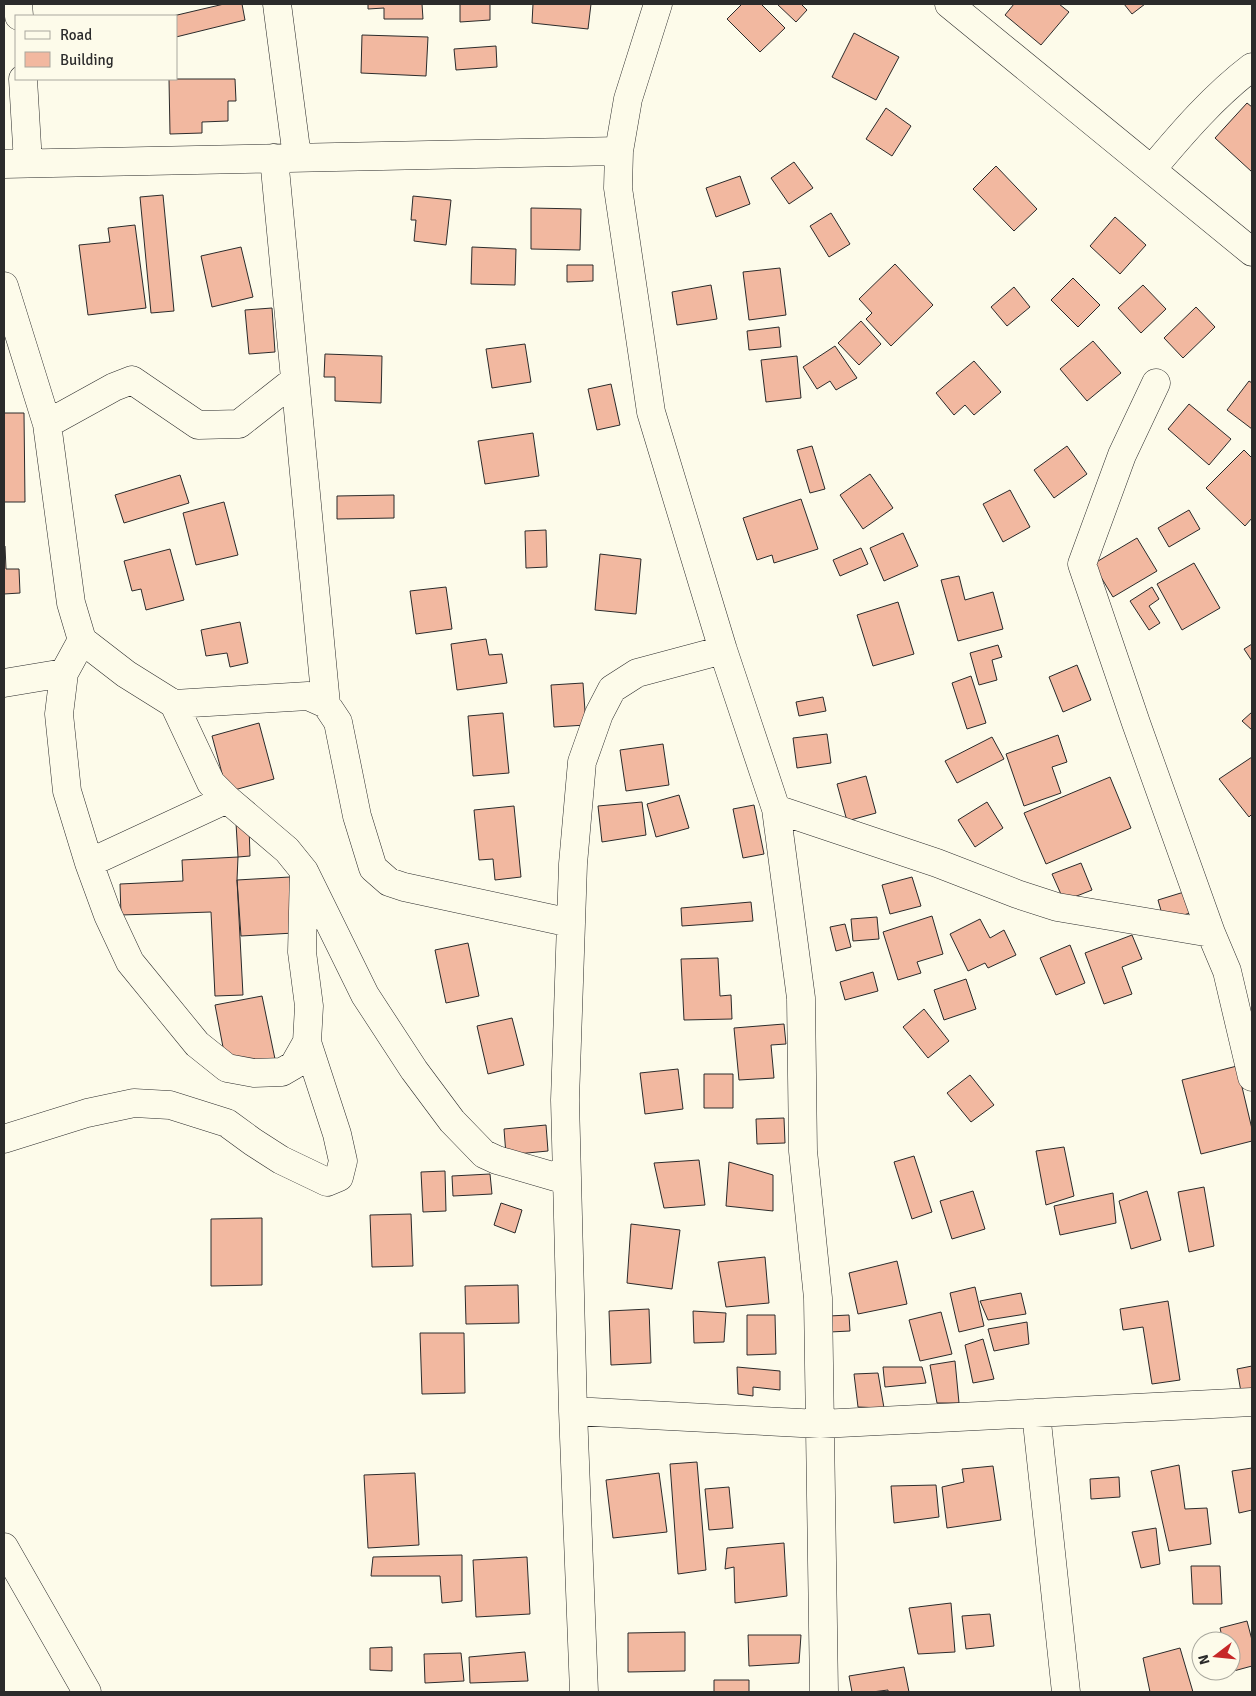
<svg xmlns="http://www.w3.org/2000/svg" width="1256" height="1696" font-family="Signika,sans-serif">
<rect width="100%" height="100%" fill="#fdfbea"/>
<path fill="#f2b8a0" stroke="#2b2b2b" d="M224,4h18l3,16 -69,17v-21h-3z
M368,4h54l1,15h-39v-11l-16,1z
M460,4h30v16l-30,2z
M533,4h58l-3,25 -56,-6z
M742,4h19l24,24 -25,24 -33,-33z
M777,4h24l6,6 -11,12z
M1014,4h45l10,8 -28,33 -36,-30z
M1124,4h21l-13,10z
M854,33l45,24 -23,43 -44,-23z
M362,35l66,2 -2,39 -65,-3z
M496,46l1,21 -41,3 -2,-21z
M169,79h66l1,22h-8v20l-26,1v11l-32,1z
M1247,103l5,4v65l-37,-34z
M886,108l25,18 -19,30 -26,-17z
M794,162l19,26 -24,16 -18,-26z
M996,166l41,43 -23,22 -41,-42z
M740,176l10,28 -34,13 -10,-29z
M163,195l11,116 -23,2 -11,-116z
M413,196l38,4 -5,45 -32,-4 2,-21h-5z
M531,208l50,1 -1,41 -49,-1z
M831,213l19,31 -21,13 -19,-31z
M1115,217l31,28 -26,29 -30,-28z
M135,225l11,83 -58,7 -9,-70 31,-3 -2,-14z
M241,247l12,50 -41,10 -11,-51z
M472,247l44,2 -1,36 -44,-1z
M895,264l38,41 -42,41 -25,-27 6,-6 -13,-14z
M567,265h26v16l-26,1z
M780,268l6,47 -37,5 -6,-48z
M1073,278l27,27 -22,22 -27,-27z
M711,285l6,34 -40,6 -5,-33z
M1143,285l23,24 -25,24 -23,-25z
M1014,287l16,20 -23,19 -16,-19z
M1196,307l19,20 -32,31 -19,-20z
M272,308l3,44 -26,2 -4,-44z
M861,321l20,23 -22,21 -21,-22z
M779,327l2,20 -32,3 -2,-19z
M1093,341l28,32 -34,28 -27,-32z
M525,344l6,38 -39,6 -6,-39z
M835,346l22,32 -21,12 -6,-9 -13,8 -14,-22z
M325,354l57,2 -1,47 -46,-2v-24h-11z
M797,356l4,42 -35,4 -5,-42z
M974,361l27,31 -27,23 -9,-10 -11,10 -18,-22z
M1249,381l3,2v46l-25,-19z
M611,384l9,41 -23,5 -9,-41z
M1189,404l42,35 -22,26 -41,-36z
M4,413h20l1,89h-21z
M533,433l6,43 -54,8 -7,-43z
M812,446l13,43 -15,4 -13,-43z
M1067,446l20,28 -33,24 -20,-28z
M1244,450l8,8v60l-7,8 -39,-38z
M870,474l23,34 -30,21 -23,-34z
M180,475l9,28 -65,20 -9,-28z
M1010,490l20,37 -27,15 -20,-38z
M394,495v23l-57,1v-23z
M801,499l17,50 -44,14 -2,-8 -15,5 -14,-42z
M224,502l14,53 -42,10 -13,-52z
M1189,510l11,19 -31,18 -11,-19z
M546,530l1,37 -21,1 -1,-37z
M903,533l15,33 -34,15 -14,-33z
M1137,538l20,33 -44,26 -20,-33z
M4,546h1l1,23h13l1,24 -16,1z
M861,548l7,16 -28,12 -7,-16z
M170,549l14,51 -38,10 -5,-21 -9,2 -8,-30z
M600,554l41,5 -5,55 -41,-4z
M1194,563l26,45 -38,22 -25,-46z
M959,576l6,24 28,-8 10,37 -45,12 -17,-61z
M446,587l6,42 -36,5 -6,-43z
M1152,587l7,12 -10,7 11,17 -11,7 -19,-29z
M898,602l16,52 -41,12 -16,-51z
M240,622l8,41 -18,4 -3,-14 -21,3 -5,-26z
M486,639l3,16 13,-1 5,29 -50,7 -6,-46z
M1252,644v17l-8,-12z
M998,645l4,12 -10,3 5,20 -18,5 -9,-32z
M1077,665l14,35 -28,12 -14,-35z
M971,676l15,47 -19,6 -15,-46z
M583,683l3,42 -32,2 -3,-42z
M823,697l3,14 -27,5 -3,-14z
M1252,712v18l-10,-9z
M503,713l6,60 -36,3 -5,-60z
M259,723l15,56 -47,13 -15,-56z
M827,734l4,29 -34,5 -4,-30z
M1058,735l9,27 -15,5 9,26 -37,13 -18,-52z
M992,737l12,22 -47,24 -12,-22z
M663,744l6,41 -43,6 -6,-41z
M1252,757v57l-3,3 -30,-38z
M866,776l10,37 -29,8 -10,-37z
M1110,777l21,51 -85,36 -22,-51z
M679,795l10,33 -33,9 -9,-33z
M642,802l4,33 -44,7 -4,-36z
M987,802l16,26 -28,19 -17,-27z
M754,805l10,49 -21,4 -10,-49z
M514,806l7,71 -26,3 -2,-21 -14,1 -5,-50z
M236,823l13,3 1,30 -12,1z
M238,857l-1,23 6,115 -28,1 -4,-84 -90,3 -1,-31 63,-3 -1,-21z
M1081,863l11,27 -28,11 -12,-27z
M290,877l4,56 -53,3 -4,-56z
M912,877l9,29 -31,8 -8,-29z
M1184,892l6,21 -26,8 -6,-21z
M751,902l2,19 -71,5 -1,-18z
M932,916l11,38 -26,8 4,11 -23,7 -15,-48z
M877,917l2,22 -26,2 -2,-22z
M980,919l10,19 14,-8 12,25 -28,13 -3,-5 -17,8 -18,-37z
M845,924l6,23 -15,4 -6,-24z
M1132,935l10,24 -20,8 10,27 -28,10 -19,-51z
M468,943l11,53 -33,7 -11,-53z
M1070,945l15,38 -29,12 -16,-37z
M718,958l2,38 11,-1 1,24 -48,1 -3,-61z
M873,972l5,19 -33,9 -5,-18z
M966,979l10,30 -32,11 -10,-30z
M262,996l13,63 -48,9 -12,-63z
M924,1009l25,32 -21,17 -25,-31z
M512,1018l12,47 -36,9 -11,-48z
M784,1024l2,20 -15,1 3,33 -35,2 -5,-52z
M1237,1066l15,63v12l-51,13 -19,-74z
M678,1069l5,40 -38,5 -5,-41z
M704,1074h29v34h-29z
M970,1075l24,30 -23,17 -24,-29z
M784,1118l1,25 -28,1 -1,-25z
M546,1125l2,26 -42,4 -2,-26z
M1064,1147l10,49 -28,9 -10,-54z
M914,1156l18,56 -20,7 -18,-57z
M699,1160l6,45 -41,3 -10,-45z
M729,1162l44,13v36l-47,-5z
M445,1171l1,40 -23,1 -2,-40z
M490,1174l2,20 -39,2 -1,-20z
M1204,1187l10,59 -25,6 -11,-60z
M973,1191l12,38 -33,10 -12,-38z
M1147,1191l14,49 -30,9 -12,-48z
M1113,1193l3,30 -56,12 -6,-29z
M501,1203l21,7 -7,23 -21,-8z
M411,1214l2,52 -41,1 -2,-52z
M262,1218v67l-51,1v-67z
M631,1224l49,6 -8,59 -45,-6z
M765,1257l4,46 -43,4 -8,-45z
M897,1261l10,43 -49,10 -9,-41z
M518,1285l1,38 -53,1 -1,-38z
M975,1287l9,39 -25,6 -9,-39z
M1021,1293l5,21 -38,6 -8,-19z
M1168,1301l12,79 -28,4 -9,-57 -20,3 -3,-21z
M649,1309l2,54 -40,2 -2,-54z
M693,1311l33,2 -2,29 -30,1z
M941,1312l11,42 -32,7 -11,-41z
M747,1315h28l1,39 -29,1z
M849,1315l1,16 -20,1 -1,-16z
M1027,1322l2,22 -35,7 -6,-22z
M420,1333h44l1,60 -43,1z
M983,1339l11,40 -21,4 -8,-38z
M955,1361l4,42h-22l-7,-38z
M1252,1366v24l-11,2 -4,-23z
M737,1367l43,4v19l-27,-3v9l-15,-2z
M883,1367h39l4,16 -41,4z
M878,1373l6,35 -26,-1 -4,-33z
M697,1462l9,108 -28,4 -8,-110z
M1179,1465l6,44 22,-1 4,36 -42,7 -18,-80z
M993,1466l8,54 -54,8 -5,-41 22,-5 -2,-13z
M1252,1468v42l-13,3 -7,-42z
M415,1473l4,72 -51,3 -4,-73z
M659,1473l8,59 -54,6 -7,-58z
M1119,1477l1,20 -29,2 -1,-20z
M936,1485l3,32 -45,6 -3,-37z
M729,1487l4,41 -24,2 -4,-41z
M1156,1528l4,36 -19,4 -9,-36z
M784,1543l3,53 -52,7 -1,-36 -9,2 2,-21z
M462,1555v46l-20,2 -2,-27h-69l2,-19z
M527,1557l3,57 -54,3 -3,-57z
M1191,1566h29l2,38h-29z
M951,1603l4,49 -37,2 -9,-46z
M990,1614l4,32 -28,3 -4,-33z
M1247,1621l5,19v26l-22,6 1,-31h-8l-3,-13z
M685,1632v39l-57,1v-39z
M748,1635h53l-2,28 -50,3z
M392,1647v24l-22,-1v-22z
M1180,1648l13,44h-43l-7,-34z
M525,1652l3,29 -58,2 -1,-26z
M461,1653l3,28 -39,2 -1,-29z
M904,1667l5,25h-21v-2l-16,2h-20l-3,-16z
M714,1680h35v12h-35z"/>
<g fill="none" stroke-linecap="round" stroke-linejoin="round">
<g stroke="#2b2b2b" stroke-width="29">
<path id="street" d="M18,4l1,12
M277,4l20,153
M658,4l-30,95 -9,52 -1,37 33,224 72,238 53,159 25,189 2,153 15,147 6,394
M949,4l303,248
M23,79l5,84
M274,158l52,546 12,18 19,94 16,52 16,14 15,5 167,36
M4,164l615,-13
M1152,169c31,-37 62,-73 100,-102
M4,286l43,138 24,179 11,37 44,34 48,30 134,-8 18,8
M1156,383l-34,72 -40,109 54,159 75,210 16,38 25,106
M47,424l67,-37 18,-7 66,45 41,-1 56,-44
M82,640l-18,33 -5,41 8,77 22,72 19,52 22,47 67,82 30,24 27,5 28,-1 12,-7 13,-23 2,-36 -7,-54 2,-81
M4,683l60,-10
M174,704l37,79 16,16 60,51 17,21 61,124 49,75 38,51 32,33 13,6 69,20
M776,809l161,54 80,31 40,13 154,26
M89,863l138,-64
M4,1139l83,-26 47,-10 36,2 57,18 26,19 28,18 46,22 12,-5 4,-16 -6,-27 -30,-92
M573,1411l247,13 432,-22
M1036,1413l30,279
M4,1547l83,145
M584,1692l-11,-281 -8,-311 8,-236 9,-102 17,-48 13,-25 25,-16 86,-23"/>
</g>
<use href="#street" stroke="#fdfbea" stroke-width="28"/>
</g>
<rect width="1256" height="1696" fill="none" stroke="#2b2b2b" stroke-width="10"/>
<rect x="15" y="15" width="162" height="65" fill="#fdfbea" stroke="#a9a89e"/>
<rect x="25" y="31" width="25" height="8" fill="#fdfbea" stroke="#a9a89e"/>
<text x="60" y="40" font-size="15" fill="#2b2b2b">Road</text>
<rect x="25" y="52" width="25" height="15" fill="#f2b8a0" stroke="#a9a89e"/>
<text x="60" y="65" font-size="15" fill="#2b2b2b">Building</text>
<g transform="translate(1216 1656) rotate(254)"><circle r="24" fill="#fdfbea" stroke="#a9a89e"/>
<path d="M0-4L9 19L0 12L-9 19Z" fill="#c62828"/>
<text y="-8" font-size="14" font-weight="bold" text-anchor="middle" fill="#2b2b2b">N</text>
</g>
</svg>
